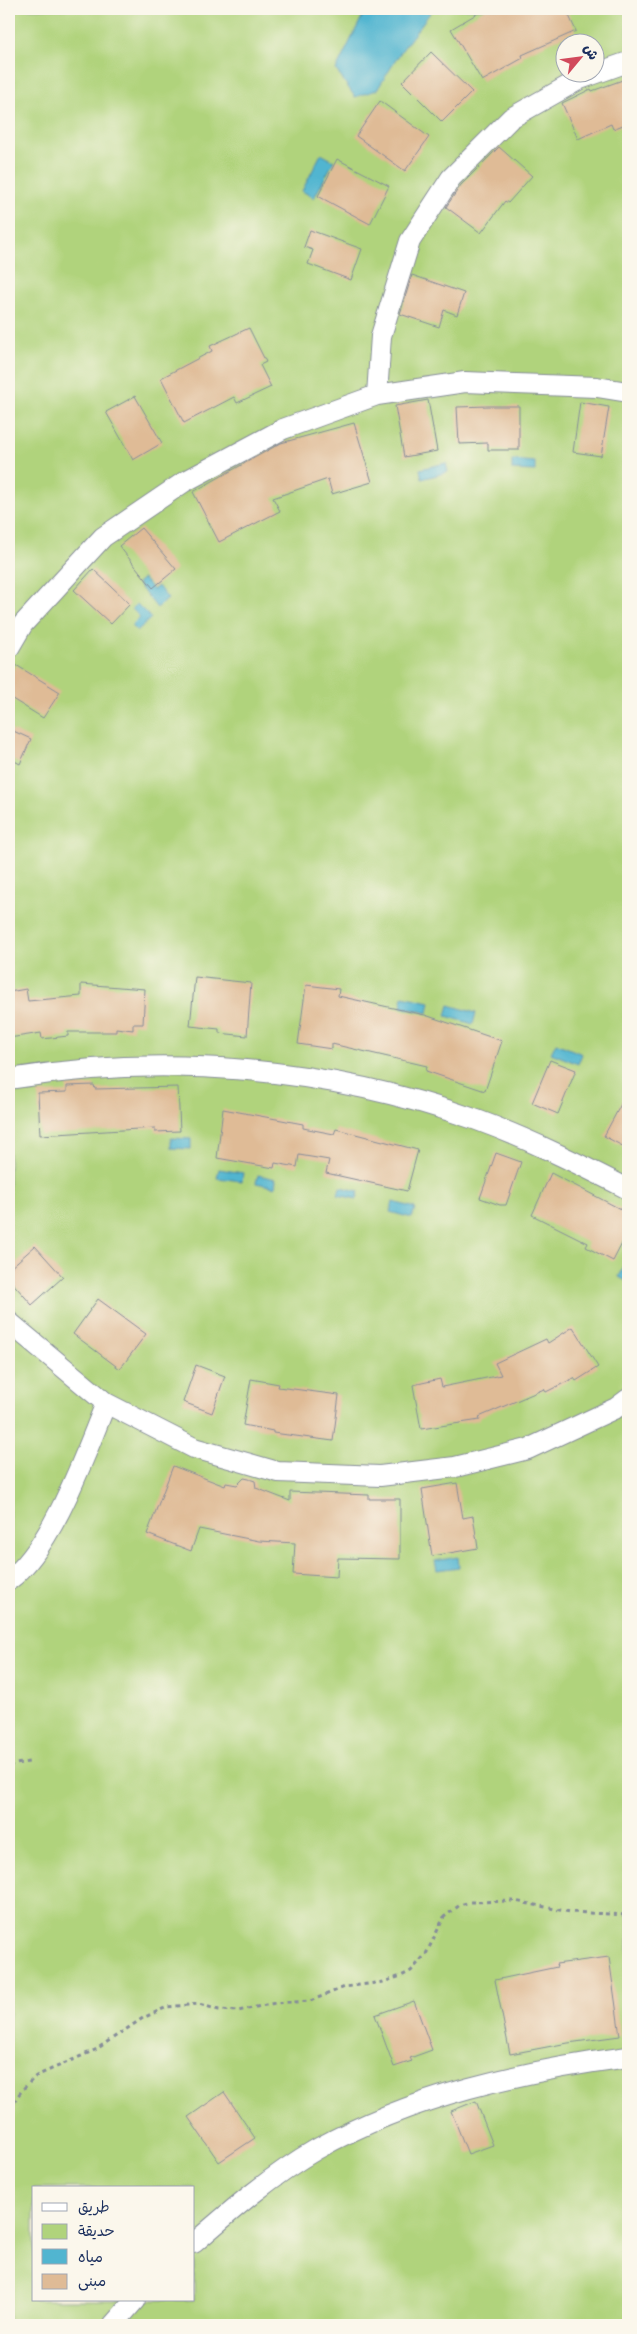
<svg xmlns="http://www.w3.org/2000/svg" width="637" height="2334" font-family="Sriracha,'Playpen Sans Arabic',sans-serif">
<rect width="100%" height="100%" fill="#fbf7ec"/>
<filter id="ink" filterUnits="userSpaceOnUse"><feTurbulence type="fractalNoise" baseFrequency=".02" numOctaves="2"/><feDisplacementMap in="SourceGraphic" scale="10" xChannelSelector="R" yChannelSelector="G"/><feConvolveMatrix kernelMatrix="1 2 1 2 8 2 1 2 1" color-interpolation-filters="sRGB"/></filter>
<filter id="wash" filterUnits="userSpaceOnUse"><feTurbulence type="fractalNoise" baseFrequency=".0096" numOctaves="4" result="noise"/><feDisplacementMap in="SourceGraphic" scale="20" xChannelSelector="R" yChannelSelector="G"/><feGaussianBlur stdDeviation="1.12" result="paint"/><feColorMatrix in="noise" values="0 0 0 0 0 0 0 0 0 0 0 0 0 0 0 0 0 1.4 0 .05"/><feComposite in="paint" operator="in"/></filter>
<g filter="url(#wash)">
<rect width="100%" height="100%" fill="#f1ebd4"/>
<path fill="#b0d37c" stroke="#66816d" fill-rule="evenodd" d="M17,9h611v2316h-619v-2304zM564,42h30v30h-30zM34,2188h160v112h-160z"/>
<path fill="#51b5d0" stroke="#367297" d="M364,9h69l-31,41 -25,40 -22,7 -19,-27 26,-53z
M321,154l13,7 -20,37 -12,-7z
M512,460l23,2v9l-23,-1z
M446,463l2,9 -26,7 -2,-10z
M143,578l10,12 5,-4 10,13 -11,9 -20,-25z
M137,604l14,14 -14,13 -6,-5 9,-9 -8,-8z
M403,996l27,6 -2,11 -27,-6z
M449,1005l27,8 -3,11 -27,-8z
M556,1043l26,11 -4,10 -27,-11z
M171,1138l20,1v10l-20,-1z
M219,1169l24,4 -1,8 -25,-3z
M258,1175l18,4 -1,8 -19,-4z
M340,1187l19,4 -2,8 -19,-4z
M393,1202l22,6 -3,10 -22,-6z
M628,1259v23l-9,-5z
M458,1557l1,10 -22,3 -2,-9z"/>
<g id="blocks">
<path fill="#dfbb96" d="M485,9h81l10,22 -54,24 1,3 -41,23 -31,-52z
M431,52l41,40 -30,30 -40,-40z
M628,78v45l-15,6 -2,-5 -33,15 -16,-36 29,-14 1,2z
M380,101l49,36 -24,34 -49,-35z
M499,147l33,29 -24,27 -3,-2 -24,32 -35,-26 15,-22z
M337,159l52,27 -19,38 -52,-28z
M310,230l52,19 -11,31 -43,-16 5,-14 -9,-3z
M412,275l52,18 -7,22 -13,-5 -5,17 -39,-13z
M249,328l17,34 -6,3 11,22 -34,16 -3,-6 -50,26 -23,-45 51,-27 -2,-5z
M135,396l27,47 -29,17 -27,-48z
M428,400l9,51 -33,6 -9,-51z
M580,402l29,5 -8,49 -28,-4z
M488,406h31v44h-31v-7l-29,1 -2,-37z
M354,423l18,59 -40,12 -4,-15 -55,19 7,13 -61,31 -26,-50 88,-49z
M141,528l35,41 -23,19 -34,-42z
M93,569l37,35 -19,20 -37,-34z
M16,665l44,27 -17,26 -34,-21v-20z
M9,729l22,10 -11,25 -11,-6z
M195,977l56,6 -4,53 -28,-3v-4l-29,-3z
M81,984l64,5 -2,35h-10v6l-17,-2v4h-48v4l-26,3 -1,-6 -32,5v-46l17,-3 2,12 53,-5z
M306,985l33,4 -1,7 87,19 77,26 -17,50 -59,-20 1,-5 -95,-22v5l-34,-5z
M550,1060l26,10 -18,44 -26,-11z
M94,1085l1,4 83,-2 2,44 -25,1v-4l-115,7 -2,-42 29,-1v-6z
M628,1091v58l-24,-13z
M223,1109l80,15v4l31,6 2,-5 82,21 -11,41 -81,-18 3,-13 -30,-5 -2,12 -22,-4 -1,5 -57,-10z
M496,1153l25,9 -15,43h-6l-20,-7z
M551,1173l77,40v19l-15,29 -27,-14 2,-4 -56,-28z
M35,1246l28,31 -31,28 -23,-26v-10z
M98,1299l48,35 -26,35 -47,-35z
M573,1327l25,40 -22,14 -2,-3 -28,14 -2,-3 -65,28 1,3 -59,9 -8,-44 27,-6 2,8 59,-12 -6,-12 51,-24 2,4z
M196,1365l29,11 -13,37 -29,-11z
M251,1379l28,5 -1,3 61,8 -6,46 -60,-8v-2l-30,-6z
M173,1466l52,20 1,-3 11,2 7,-7 5,1 6,2 1,7 34,13v-9l79,3v4h31v60l-62,-1 -1,19 -44,-3 2,-31 -36,-2 -60,-12 -8,22 -44,-17z
M457,1483l6,35 10,-2 5,32 -46,8 -10,-67z
M609,1957l11,79 -52,7 -58,11 -15,-74 62,-13 -1,-3z
M414,2001l18,49 -22,8 2,3 -18,6 -19,-52z
M224,2092l31,46 -36,24 -31,-45z
M476,2101l17,44 -25,9 -17,-43z"/>
</g>
</g>
<g filter="url(#ink)">
<use href="#blocks" fill-opacity="0" stroke="#868d99" stroke-width="1"/>
<g fill="none" stroke-linecap="round" stroke-linejoin="round">
<g stroke="#868d99" stroke-width="22">
<path id="minor" d="M377,395l4,-59 29,-95 41,-63 60,-60 69,-39 48,-17
M9,648l14,-24 80,-87 81,-55 99,-53 94,-34 88,-13 132,5 31,5
M9,1079c156,-26 318,-12 468,41 52,19 102,44 151,69
M9,1322l97,81 88,45 84,24 102,4 75,-9 73,-18 88,-41 12,-9
M9,1580c43,-31 77,-128 97,-177
M194,2243c39,-34 78,-68 123,-94 95,-53 204,-78 311,-92
M113,2325l22,-25"/>
</g>
<path stroke="#868d99" stroke-width="3" stroke-dasharray="4 4" stroke-linecap="butt" d="M9,1765l20,-3
M9,2108l14,-19 13,-13 59,-26 48,-32 24,-11 32,-3 20,6 19,1 37,-8 35,-2 35,-14 38,-5 18,-6 10,-5 15,-17 18,-37 16,-12 10,-3 45,-1 55,11 58,3"/>
<use href="#minor" stroke="#fff" stroke-width="20"/>
</g>
</g>
<rect width="637" height="2334" fill="none" stroke="#fbf7ec" stroke-width="30"/>
<rect x="32" y="2186" width="162" height="115" fill="#fbf7ec" stroke="#a1a7b3"/>
<rect x="42" y="2203" width="25" height="8" fill="#ffffff" stroke="#a1a7b3"/>
<text x="78" y="2212" font-size="15" fill="#1b2f5e">طريق</text>
<rect x="42" y="2224" width="25" height="15" fill="#b0d37c" stroke="#a1a7b3"/>
<text x="78" y="2236" font-size="15" fill="#1b2f5e">حديقة</text>
<rect x="42" y="2249" width="25" height="15" fill="#51b5d0" stroke="#a1a7b3"/>
<text x="78" y="2262" font-size="15" fill="#1b2f5e">مياه</text>
<rect x="42" y="2274" width="25" height="15" fill="#dfbb96" stroke="#a1a7b3"/>
<text x="78" y="2286" font-size="15" fill="#1b2f5e">مبنى</text>
<g transform="translate(580 58) rotate(61)"><circle r="24" fill="#fbf7ec" stroke="#a1a7b3"/>
<path d="M0-4L9 19L0 12L-9 19Z" fill="#d1495b"/>
<text y="-8" font-size="14" font-weight="bold" text-anchor="middle" fill="#1b2f5e">ش</text>
</g>
</svg>
